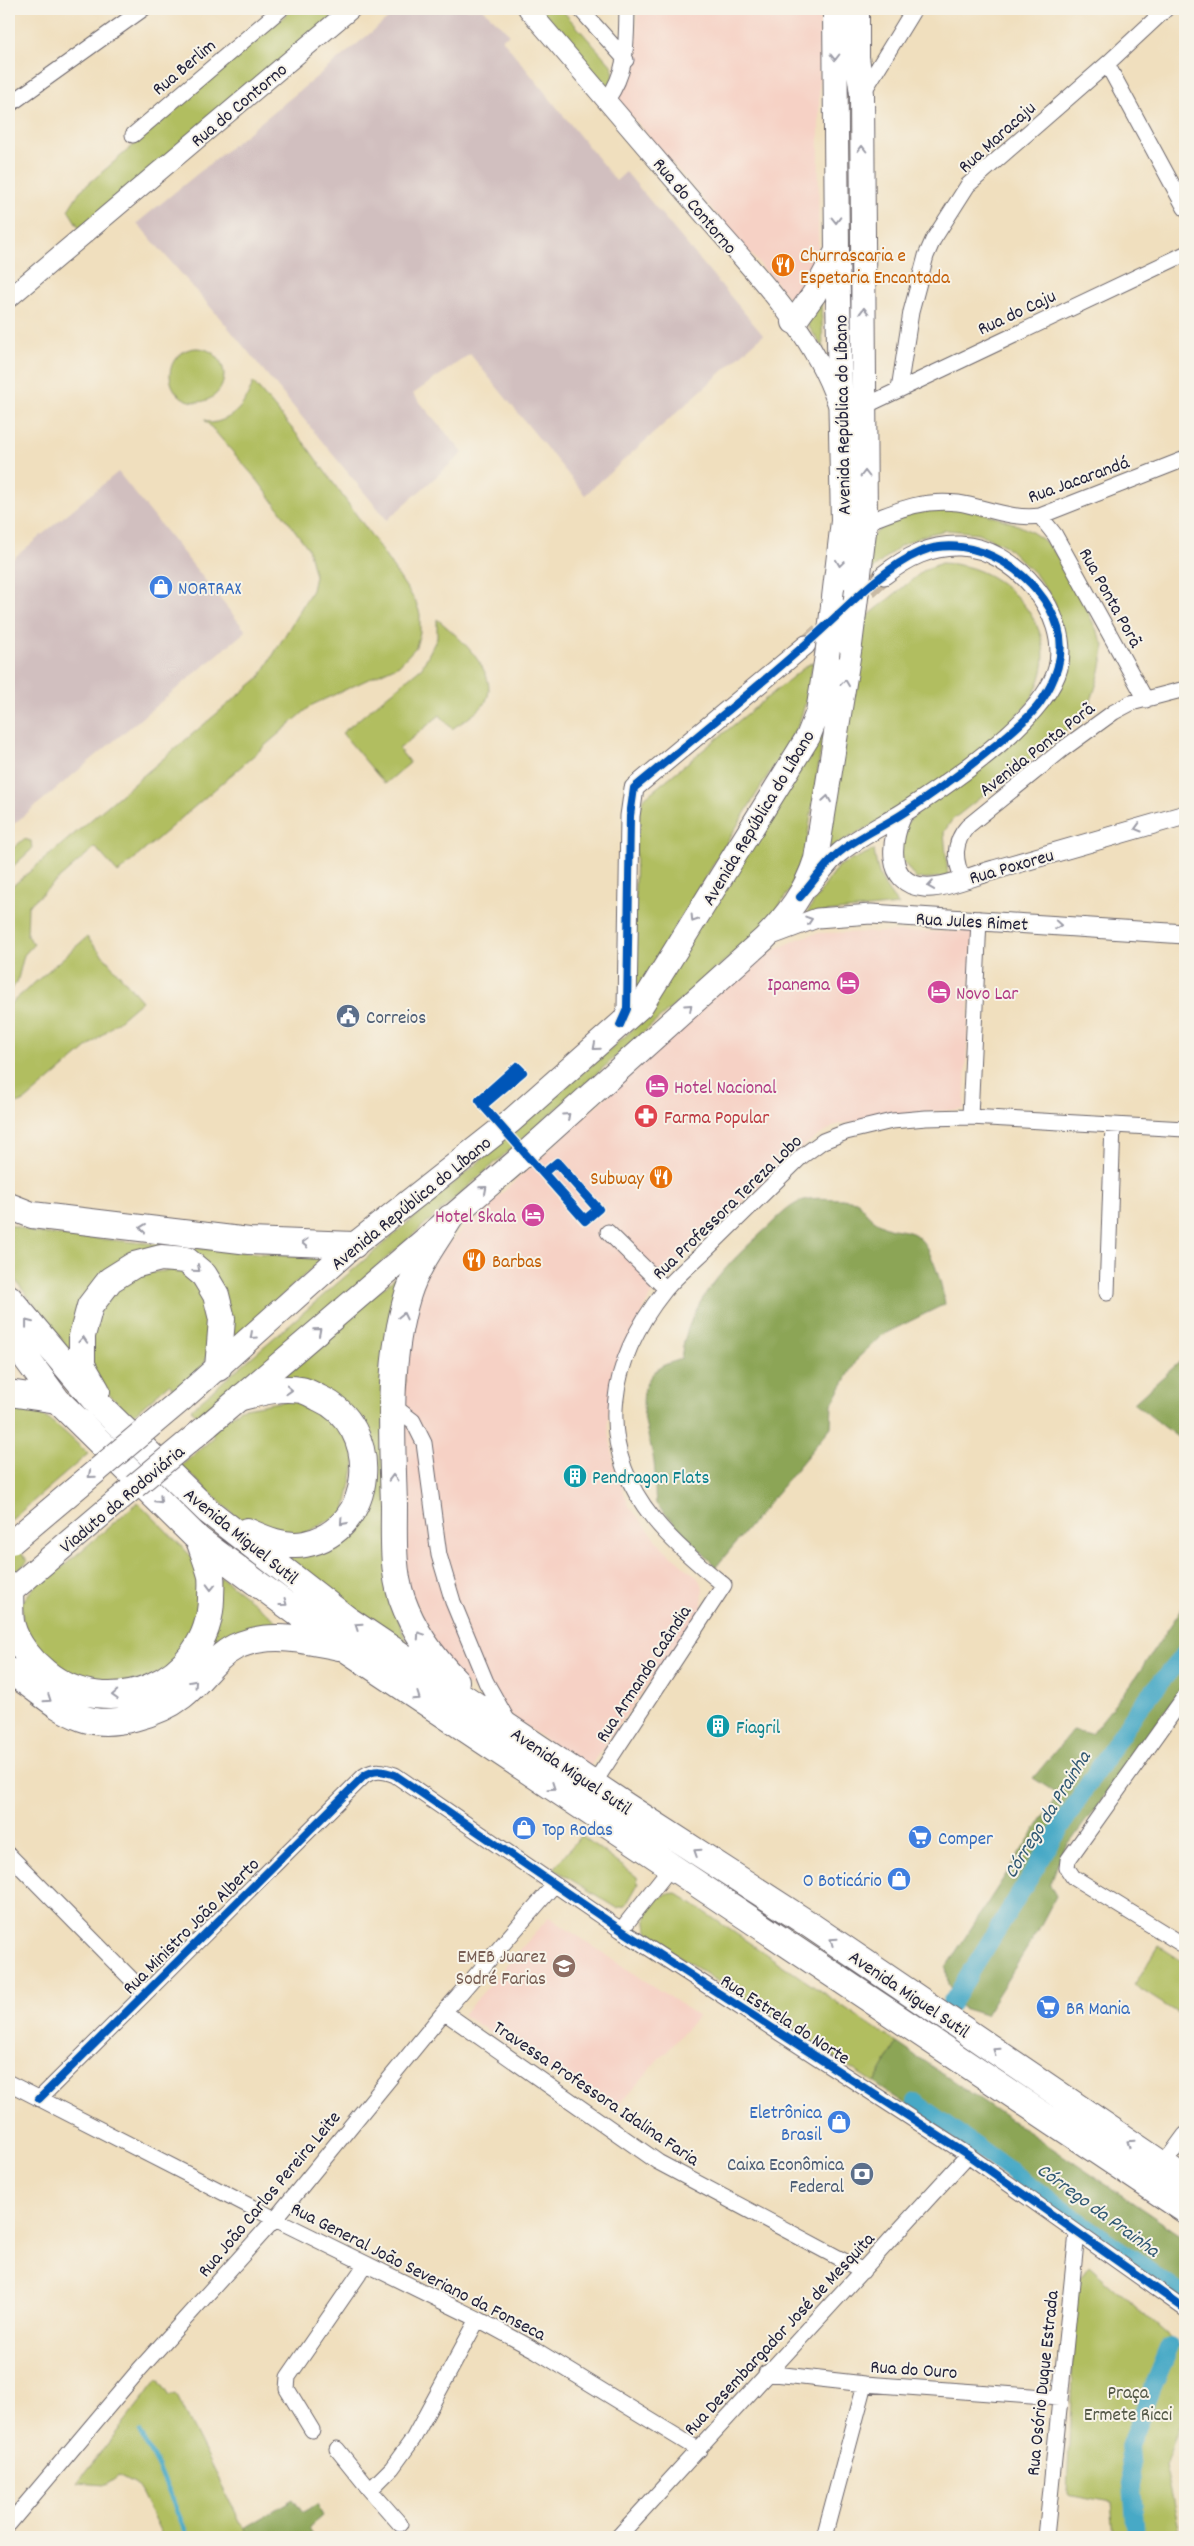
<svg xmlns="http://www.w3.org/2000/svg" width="1194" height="2546" font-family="Dekko,sans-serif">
<rect width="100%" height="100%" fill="#f7f3e8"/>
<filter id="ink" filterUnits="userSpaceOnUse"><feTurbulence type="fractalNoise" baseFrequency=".02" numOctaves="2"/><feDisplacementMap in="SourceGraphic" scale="10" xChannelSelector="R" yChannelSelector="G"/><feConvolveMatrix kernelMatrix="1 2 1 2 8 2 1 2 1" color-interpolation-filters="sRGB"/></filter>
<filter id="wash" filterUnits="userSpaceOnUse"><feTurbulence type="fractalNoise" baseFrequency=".0096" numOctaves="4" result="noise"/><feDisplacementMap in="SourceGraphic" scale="20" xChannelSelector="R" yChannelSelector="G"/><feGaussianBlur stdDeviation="1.12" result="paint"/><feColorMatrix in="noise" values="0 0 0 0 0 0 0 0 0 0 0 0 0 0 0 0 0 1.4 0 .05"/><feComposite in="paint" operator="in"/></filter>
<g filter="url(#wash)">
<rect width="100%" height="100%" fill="#f0dfbe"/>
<path fill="#f6d1c5" d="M637,9h183l-2,252 -18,36 -7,6 -178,-206 20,-27z
M973,931l-9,178 -81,7 -47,9 -30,19 -148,137 -45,93 -5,49 6,42 15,41 36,44 32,27 6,10 -1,21 -114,161 -107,-73 -32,-26 -44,-88 -2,-238 15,-57 23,-37 298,-277 36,-23 25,-12 18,-5z
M549,1917l149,99 -85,95 -150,-96z"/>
<path fill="#d1bfbf" d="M400,9h83l27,25 -8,5 114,142 10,-9 137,163 -178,160 -115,-141 -57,40 50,59 -76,67 -161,-195 -89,-102z
M118,472l128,159 -237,197v-266z"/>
<path fill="#b1be60" stroke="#6a704e" d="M293,9h49l-262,220 -12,-19 12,-19z
M535,9h26l51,57 2,8 -7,19z
M821,300l2,48 -16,-24z
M170 375a27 27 0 1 1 54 0a27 27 0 1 1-54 0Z
M253,382l52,62 66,91 45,67 4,12v18l-4,15 -17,18 -87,40 -194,168 -23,-26 -67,59 -1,30 7,8 -10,11 -7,28 -8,8v-102l251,-212 52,-87 3,-14 -7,-28 -50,-67 -54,-62 7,4c23,-3 36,-20 42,-41z
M959,507c28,8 60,14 83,32 24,19 47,78 62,106 -2,25 -9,47 -19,70l-133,105 -8,12 4,45 -32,2 -16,-22 1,-29 156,-141 -2,-84 -19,-28 -30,-29 -28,-13 -31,-3 -22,5 -25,11 -31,26 2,-35 24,-21 28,-8z
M941,563c36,1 64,17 86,46 21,30 22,56 5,88 -4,9 -14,16 -20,23 -50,54 -120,96 -185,129l37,-230 59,-48z
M437,619c19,15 64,54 49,82 -7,12 -23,20 -34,28l-12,-14 -41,34 11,14 -25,21 -43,-51 80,-66 15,-29z
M813,662l-6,36 -9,28 -166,272 5,-186 6,-13 163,-133z
M827,709l-23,152 -6,17 -31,46 -566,497 -10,-12 439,-377 10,-13z
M24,839l7,2 1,8 -23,21v-18z
M874,850c3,24 9,36 25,55l-93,9 32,-48z
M87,937l55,64 -116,99 -17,7v-102z
M9,1224l26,9 287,26 -89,81 -18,-65 -71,-21 -74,97 -61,-79z
M411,1265l-18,338 14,41 -62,-41 -60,-48 55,-13 24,-23 11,-32 -1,-33 -99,-78z
M182,1269l25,30 4,43 -7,23 -28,26 -7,-7 -38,33 -24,-25 -15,-27v-28l7,-26 18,-23 21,-14z
M295,1399l29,11 22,22 10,27 -11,53 -47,25 -55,-14 -62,-57 33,-29 -3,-5 29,-23z
M9,1403c33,5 56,29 79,51l-79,68z
M138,1502l56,57 10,29 -3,31 -33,50 -52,23 -57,-19 -36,-42 -1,-29 20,-25 4,4z
M19,1550l9,11 -19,16v-18z
M221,1577l62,49 -171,90 -38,-8 -65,-46v-22l38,45 134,-7z
M581,1835l56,42 1,7 -12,21 -9,3 -63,-39z
M676,1893l221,150 -23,40 -218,-142c-3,-4 -8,-9 -9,-13 -6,-21 11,-34 29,-35z
M1159,1946l26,17v55l-51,-33z
M1089,2266l96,84v62l-20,53 16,72h-67l-3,-35 -44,-8 9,-210z
M158,2379l12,17 6,-2 72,143h-85l-22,-45 -5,-7 -17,-9 -13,9 -29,-2z"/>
<path fill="#8ca556" stroke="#576448" d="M842,1199l15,2c9,12 17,22 32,27 7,2 16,2 23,5 19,8 30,52 33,71l-63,31 -24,23 -26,46 -1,23 -115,140 -60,-63c-2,-14 0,-28 -2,-42 -4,-28 -25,-72 5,-94 5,-4 15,-6 22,-9 6,-56 46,-95 86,-131 11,-10 22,-23 37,-28 11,-3 26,-1 38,-1z
M1185,1357v86l-51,-40z
M1185,1604v81l-124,170 -11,30 6,11 -20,38 -51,81 -23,-7 -14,-24 -2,-17 112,-173 -25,-16 40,-48 18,4 40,-50z
M897,2043l288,195v62l-191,-137 -120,-80z
M293,2499l10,14 14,-8 6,11 -14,12 6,9h-67l-4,-9z"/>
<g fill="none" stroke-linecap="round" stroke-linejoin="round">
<path stroke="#46a9c6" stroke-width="5" d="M140,2432l20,39 28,66"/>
<path stroke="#46a9c6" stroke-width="18" d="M951,2004l130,-209 57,-86 47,-56
M916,2103l269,194
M1136,2537l-7,-91 41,-100"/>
</g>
</g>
<g filter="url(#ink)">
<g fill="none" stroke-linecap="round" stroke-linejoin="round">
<path stroke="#c7b9a4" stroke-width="19" stroke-dasharray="19 9" stroke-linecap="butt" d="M806,645l78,-70"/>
<g stroke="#6a6469" stroke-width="17">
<path id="minor" d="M580,9l46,51
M1107,64l78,144
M862,94l52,-85
M607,100c21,-30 19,-56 20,-91
M9,105l134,-96
M133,135l148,-126
M899,389l12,-77 15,-56 7,-16 35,-55 139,-121 59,-55
M865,406l320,-152
M1040,516l15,19 91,165
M865,523c33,-13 56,-24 93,-20 27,4 54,17 82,13l145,-57
M963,879c-9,-19 -10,-37 5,-53l95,-77 51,-37 17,-9 54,-14
M970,1117l9,-198
M608,1232l58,57
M1107,1293l6,-168
M391,1404l22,17 11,22 15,112 14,47 33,80 23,41
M1185,1696l-117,164 -1,8 6,9 112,69
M594,1783l130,-198c-25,-20 -51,-42 -71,-67 -60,-75 -44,-158 12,-228 13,-16 30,-29 44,-43 31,-30 61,-60 92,-90l22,-16 23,-9 46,-11 34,-3 44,-1 215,12
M9,1855l135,137
M621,1930l50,-63
M444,2012l214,150 205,109
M9,2083l266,136 203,100 59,32 162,99
M39,2099l325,-323c11,-7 20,-5 31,-1l226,155 347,225 217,154
M1163,2165l22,-30
M766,2373l99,11 194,14
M312,2430l-25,-41 1,-12 78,-113
M337,2449l33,41 22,-22 21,-29 65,-120
M370,2490l30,34
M9,2524l130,-154 136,-151 169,-207 110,-127
M618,2537l350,-382
M824,2537l41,-153
M1046,2537l31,-304"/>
</g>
<g stroke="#6a6469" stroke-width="21">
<path id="tertiary" d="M528,9c57,67 115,134 172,201 51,59 112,119 137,193
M9,298l342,-289
M903,813c-12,25 -19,71 21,74 19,2 51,-12 70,-17 64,-19 128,-37 191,-55
M809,887c10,-11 19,-25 30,-34 19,-16 43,-27 64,-40 45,-29 142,-94 155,-145 13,-54 -43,-120 -98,-122 -29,-1 -53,11 -76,29
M769,936l48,-18 54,-4 314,20
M620,1025l7,-16 3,-193 4,-28 172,-143"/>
</g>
<g stroke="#6a6469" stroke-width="26">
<path id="primary" d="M794,322l20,-28 22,-41
M857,590l8,-67 -3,-429 -5,-37v-48
M833,606l10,-85 -6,-269 -2,-243
M182,1399l172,-154 157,-124 130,-115 167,-269 10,-25 9,-56
M206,1427l311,-266 247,-222c24,-24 42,-48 52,-80l34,-214
M10,1592l125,-106"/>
</g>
<g stroke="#6a6469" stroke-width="28">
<path id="trunk" d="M9,1206l23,9 217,26 105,4
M450,1218c-15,24 -33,48 -42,76 -21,68 -16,141 -14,211 0,31 -2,64 8,94 11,31 31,59 54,82
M9,1298l88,105 111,108 139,108 279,187 181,117 378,257
M9,1335l48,65 142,140 147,109 839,561
M97,1391l-15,-26v-29l8,-30 20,-26 24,-15 27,-7 25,2 18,15 12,20 6,24 -4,49
M9,1393l48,7
M242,1397c20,-5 38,-10 59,-7 6,1 12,5 18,8 64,28 58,132 -14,146 -20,4 -40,-5 -58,-13
M10,1592c1,11 -1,24 2,34 5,18 19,35 33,46 63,52 164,11 166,-73 0,-7 1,-16 0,-23 -3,-12 -8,-24 -12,-36
M9,1671c25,14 45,37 73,47 29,11 77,-4 100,-22 19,-14 31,-38 53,-49 33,-16 70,-7 104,0"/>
</g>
<use href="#minor" stroke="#fff" stroke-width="15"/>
<use href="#tertiary" stroke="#fff" stroke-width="19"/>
<use href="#primary" stroke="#fff" stroke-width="24"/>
<use href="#trunk" stroke="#fff" stroke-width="26"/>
<g stroke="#6a6469" stroke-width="26" stroke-linecap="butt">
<path id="primary-bridge" d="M850,645l7,-55
M827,656l6,-50
M135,1486l71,-59
M12,1542l170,-143"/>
</g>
<use href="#primary-bridge" stroke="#fff" stroke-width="24"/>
<g stroke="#f7f3e8" stroke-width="11">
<path id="cycleway" d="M620,1025l7,-16 3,-193 4,-28c58,-48 117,-95 173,-145 34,-29 72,-73 113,-91 54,-22 122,23 138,76 8,26 -3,54 -18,75 -10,14 -24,25 -37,36 -31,26 -64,51 -98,73 -21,14 -45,24 -64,39 -16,12 -28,32 -41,46
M480,1100l37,-32 4,3 -38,34 -4,-5 38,-34 6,6 -40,34 102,115 14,-12 -42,-47 -13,11 41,46 12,-10 -40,-45
M39,2099l325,-323c11,-7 20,-5 31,-1l226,155 347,225 217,154"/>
</g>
<use href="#cycleway" stroke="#0057b8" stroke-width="8"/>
</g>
<defs><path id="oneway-chevron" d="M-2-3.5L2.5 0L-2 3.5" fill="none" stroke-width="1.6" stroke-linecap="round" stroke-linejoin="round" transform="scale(1.25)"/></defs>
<g stroke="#9c9ca7">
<use href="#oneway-chevron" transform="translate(835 57) rotate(90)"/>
<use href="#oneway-chevron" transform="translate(862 149) rotate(-90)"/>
<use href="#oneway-chevron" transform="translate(836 220) rotate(89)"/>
<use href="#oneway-chevron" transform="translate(864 311) rotate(-91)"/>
<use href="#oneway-chevron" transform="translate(865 474) rotate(-90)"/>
<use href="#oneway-chevron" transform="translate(840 563) rotate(98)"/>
<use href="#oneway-chevron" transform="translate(845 683) rotate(-82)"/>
<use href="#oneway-chevron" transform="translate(827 799) rotate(-81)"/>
<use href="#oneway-chevron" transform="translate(1138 828) rotate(164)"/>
<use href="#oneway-chevron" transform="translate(931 886) rotate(172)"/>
<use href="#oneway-chevron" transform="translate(694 919) rotate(122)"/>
<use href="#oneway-chevron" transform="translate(809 920) rotate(-18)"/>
<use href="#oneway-chevron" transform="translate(1058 925) rotate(4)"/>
<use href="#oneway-chevron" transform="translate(689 1007) rotate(-42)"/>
<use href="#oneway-chevron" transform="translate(596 1047) rotate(139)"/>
<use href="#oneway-chevron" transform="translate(567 1116) rotate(-42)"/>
<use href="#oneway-chevron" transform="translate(484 1189) rotate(-41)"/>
<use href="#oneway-chevron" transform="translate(143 1228) rotate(-173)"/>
<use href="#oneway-chevron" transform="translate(305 1243) rotate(-178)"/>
<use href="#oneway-chevron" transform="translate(197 1269) rotate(40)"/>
<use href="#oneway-chevron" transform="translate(403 1316) rotate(-77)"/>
<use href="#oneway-chevron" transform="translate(28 1323) rotate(-128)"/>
<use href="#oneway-chevron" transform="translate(318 1331) rotate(-41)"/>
<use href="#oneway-chevron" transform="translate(253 1336) rotate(138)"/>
<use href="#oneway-chevron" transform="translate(83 1340) rotate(-86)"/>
<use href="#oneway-chevron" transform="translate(289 1390) rotate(2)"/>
<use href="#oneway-chevron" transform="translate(91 1475) rotate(140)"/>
<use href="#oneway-chevron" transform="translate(393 1478) rotate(-91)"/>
<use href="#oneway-chevron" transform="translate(159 1500) rotate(45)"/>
<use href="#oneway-chevron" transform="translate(343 1522) rotate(132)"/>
<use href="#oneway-chevron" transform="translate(211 1587) rotate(91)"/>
<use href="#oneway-chevron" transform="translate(284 1603) rotate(36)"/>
<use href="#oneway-chevron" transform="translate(358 1626) rotate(-146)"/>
<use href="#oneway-chevron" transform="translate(420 1635) rotate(-124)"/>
<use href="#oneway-chevron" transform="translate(194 1683) rotate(-48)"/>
<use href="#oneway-chevron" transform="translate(115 1695) rotate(177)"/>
<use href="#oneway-chevron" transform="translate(417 1697) rotate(34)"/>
<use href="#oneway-chevron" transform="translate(48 1699) rotate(34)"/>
<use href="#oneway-chevron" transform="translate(552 1787) rotate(34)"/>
<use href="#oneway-chevron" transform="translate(697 1852) rotate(-147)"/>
<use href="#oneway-chevron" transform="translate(833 1941) rotate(-146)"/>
<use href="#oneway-chevron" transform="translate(996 2051) rotate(-146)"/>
<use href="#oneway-chevron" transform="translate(1130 2143) rotate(-146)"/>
</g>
</g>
<defs>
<g id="restaurant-disc" transform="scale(1.25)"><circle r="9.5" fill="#e8710a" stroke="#f7f3e8"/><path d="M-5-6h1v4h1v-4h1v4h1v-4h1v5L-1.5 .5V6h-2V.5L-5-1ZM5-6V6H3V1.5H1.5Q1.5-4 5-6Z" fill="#fff"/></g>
<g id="shop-disc" transform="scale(1.25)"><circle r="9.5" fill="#3f7fe0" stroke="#f7f3e8"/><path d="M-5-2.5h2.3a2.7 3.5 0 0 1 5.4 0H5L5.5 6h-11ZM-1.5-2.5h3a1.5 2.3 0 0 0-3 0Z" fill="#fff"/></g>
<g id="hotel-disc" transform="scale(1.25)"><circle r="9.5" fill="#d1479c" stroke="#f7f3e8"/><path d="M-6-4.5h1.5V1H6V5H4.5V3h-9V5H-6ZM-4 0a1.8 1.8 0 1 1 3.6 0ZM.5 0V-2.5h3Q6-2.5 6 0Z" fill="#fff"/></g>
<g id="civic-disc" transform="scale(1.25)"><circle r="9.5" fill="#5c6f8a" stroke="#f7f3e8"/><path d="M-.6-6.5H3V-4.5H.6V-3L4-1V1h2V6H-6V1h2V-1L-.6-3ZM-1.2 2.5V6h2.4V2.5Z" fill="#fff"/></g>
<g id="pharmacy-disc" transform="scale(1.25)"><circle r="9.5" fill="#e0444e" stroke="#f7f3e8"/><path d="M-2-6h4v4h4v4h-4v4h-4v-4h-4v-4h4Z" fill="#fff"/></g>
<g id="building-disc" transform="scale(1.25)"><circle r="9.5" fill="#0f9aa8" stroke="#f7f3e8"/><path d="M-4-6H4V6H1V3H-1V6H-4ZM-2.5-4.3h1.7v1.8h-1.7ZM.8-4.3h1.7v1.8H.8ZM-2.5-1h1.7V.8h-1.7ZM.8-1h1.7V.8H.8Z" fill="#fff"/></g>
<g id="supermarket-disc" transform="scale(1.25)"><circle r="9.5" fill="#3f7fe0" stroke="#f7f3e8"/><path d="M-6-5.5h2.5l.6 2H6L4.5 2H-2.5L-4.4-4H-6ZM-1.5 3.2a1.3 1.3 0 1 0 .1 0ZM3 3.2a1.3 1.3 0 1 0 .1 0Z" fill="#fff"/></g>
<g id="school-disc" transform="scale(1.25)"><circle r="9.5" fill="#8d6e63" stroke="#f7f3e8"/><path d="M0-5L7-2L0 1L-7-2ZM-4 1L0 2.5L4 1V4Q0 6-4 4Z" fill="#fff"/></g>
<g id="bank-disc" transform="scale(1.25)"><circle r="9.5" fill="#5c6f8a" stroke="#f7f3e8"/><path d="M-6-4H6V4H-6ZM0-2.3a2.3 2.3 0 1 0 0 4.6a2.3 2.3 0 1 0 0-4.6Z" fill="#fff"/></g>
</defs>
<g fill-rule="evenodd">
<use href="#restaurant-disc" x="783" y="265"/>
<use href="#shop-disc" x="161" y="587"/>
<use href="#hotel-disc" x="848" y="983"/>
<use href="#hotel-disc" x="939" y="992"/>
<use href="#civic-disc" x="348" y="1016"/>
<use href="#hotel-disc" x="657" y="1086"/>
<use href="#pharmacy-disc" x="646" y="1116"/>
<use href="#restaurant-disc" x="661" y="1177"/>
<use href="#hotel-disc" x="533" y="1215"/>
<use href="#restaurant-disc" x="474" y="1260"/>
<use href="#building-disc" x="575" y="1476"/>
<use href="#building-disc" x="718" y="1726"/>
<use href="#shop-disc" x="524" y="1828"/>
<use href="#supermarket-disc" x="920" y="1837"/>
<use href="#shop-disc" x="899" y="1879"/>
<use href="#school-disc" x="564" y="1966"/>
<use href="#supermarket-disc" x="1048" y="2007"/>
<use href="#shop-disc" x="839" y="2122"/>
<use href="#bank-disc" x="862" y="2174"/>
</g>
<g text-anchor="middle" stroke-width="4" stroke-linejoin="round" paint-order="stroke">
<g font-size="19" fill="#22223b" stroke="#f7f3e8">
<text transform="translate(183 66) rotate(-40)" y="7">Rua Berlim</text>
<text transform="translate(238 104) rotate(-40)" y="7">Rua do Contorno</text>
<text transform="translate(996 136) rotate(-42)" y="7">Rua Maracaju</text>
<text transform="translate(696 205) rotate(50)" y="7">Rua do Contorno</text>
<text transform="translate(1016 311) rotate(-25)" y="7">Rua do Caju</text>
<text transform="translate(841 415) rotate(-91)" y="7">Avenida República do Líbano</text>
<text transform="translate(1078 478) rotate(-20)" y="7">Rua Jacarandá</text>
<text transform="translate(1112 597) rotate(61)" y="7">Rua Ponta Porã</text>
<text transform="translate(1036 748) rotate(-38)" y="7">Avenida Ponta Porã</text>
<text transform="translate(757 817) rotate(-59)" y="7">Avenida República do Líbano</text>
<text transform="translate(1011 865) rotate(-16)" y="7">Rua Poxoreu</text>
<text transform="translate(972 920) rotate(3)" y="7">Rua Jules Rimet</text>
<text transform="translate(410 1202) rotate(-39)" y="7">Avenida República do Líbano</text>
<text transform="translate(726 1206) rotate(-44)" y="7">Rua Professora Tereza Lobo</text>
<text transform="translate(121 1498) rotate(-40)" y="7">Viaduto da Rodoviária</text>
<text transform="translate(242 1535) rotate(39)" y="7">Avenida Miguel Sutil</text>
<text transform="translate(642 1673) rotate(-57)" y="7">Rua Armando Caândia</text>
<text transform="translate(572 1770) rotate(34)" y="7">Avenida Miguel Sutil</text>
<text transform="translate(190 1925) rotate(-45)" y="7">Rua Ministro João Alberto</text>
<text transform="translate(910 1993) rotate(34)" y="7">Avenida Miguel Sutil</text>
<text transform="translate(786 2018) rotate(33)" y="7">Rua Estrela do Norte</text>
<text transform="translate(597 2092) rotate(34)" y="7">Travessa Professora Idalina Faria</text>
<text transform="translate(268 2193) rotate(-50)" y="7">Rua João Carlos Pereira Leite</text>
<text transform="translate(419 2270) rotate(27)" y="7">Rua General João Severiano da Fonseca</text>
<text transform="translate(778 2333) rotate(-47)" y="7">Rua Desembargador José de Mesquita</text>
<text transform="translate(914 2368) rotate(4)" y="7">Rua do Ouro</text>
<text transform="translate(1041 2383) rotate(-84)" y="7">Rua Osório Duque Estrada</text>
</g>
<g font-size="19" fill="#c56008" stroke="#f7f3e8" text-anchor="start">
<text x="800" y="261">Churrascaria e<tspan x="800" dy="22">Espetaria Encantada</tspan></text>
<text x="644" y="1184" text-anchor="end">Subway</text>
<text x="492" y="1267">Barbas</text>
</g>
<g font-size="19" fill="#366cbe" stroke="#f7f3e8" text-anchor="start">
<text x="178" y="594">NORTRAX</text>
<text x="542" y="1835">Top Rodas</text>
<text x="938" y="1844">Comper</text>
<text x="882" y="1886" text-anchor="end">O Boticário</text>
<text x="1066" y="2014">BR Mania</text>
<text x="822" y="2118" text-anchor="end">Eletrônica<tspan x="822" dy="22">Brasil</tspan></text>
</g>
<g font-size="19" fill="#b23c85" stroke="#f7f3e8" text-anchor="end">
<text x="830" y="990">Ipanema</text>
<text x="956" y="999" text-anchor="start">Novo Lar</text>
<text x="674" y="1093" text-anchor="start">Hotel Nacional</text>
<text x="516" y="1222">Hotel Skala</text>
</g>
<g font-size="19" fill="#4e5e75" stroke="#f7f3e8" text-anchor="start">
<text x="366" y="1023">Correios</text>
<text x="844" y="2170" text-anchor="end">Caixa Econômica<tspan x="844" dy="22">Federal</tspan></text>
</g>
<g font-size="19" fill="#be3a42" stroke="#f7f3e8" text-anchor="start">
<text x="664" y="1123">Farma Popular</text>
</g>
<g font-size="19" fill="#0d838f" stroke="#f7f3e8" text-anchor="start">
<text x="592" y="1483">Pendragon Flats</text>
<text x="736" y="1733">Fiagril</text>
</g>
<g font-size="19" fill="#785e54" stroke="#f7f3e8" text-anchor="end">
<text x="546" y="1962">EMEB Juarez<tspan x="546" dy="22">Sodré Farias</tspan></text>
</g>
<g font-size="19" fill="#545948" stroke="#f7f3e8">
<text x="1128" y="2398">Praça<tspan x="1128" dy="22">Ermete Ricci</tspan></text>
</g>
<g font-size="20" font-style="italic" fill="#305873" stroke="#f7f3e8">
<text transform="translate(1046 1814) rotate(-58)" y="7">Córrego da Prainha</text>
<text transform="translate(1099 2209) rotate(36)" y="7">Córrego da Prainha</text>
</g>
</g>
<rect width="1194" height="2546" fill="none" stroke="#f7f3e8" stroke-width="30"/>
</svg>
